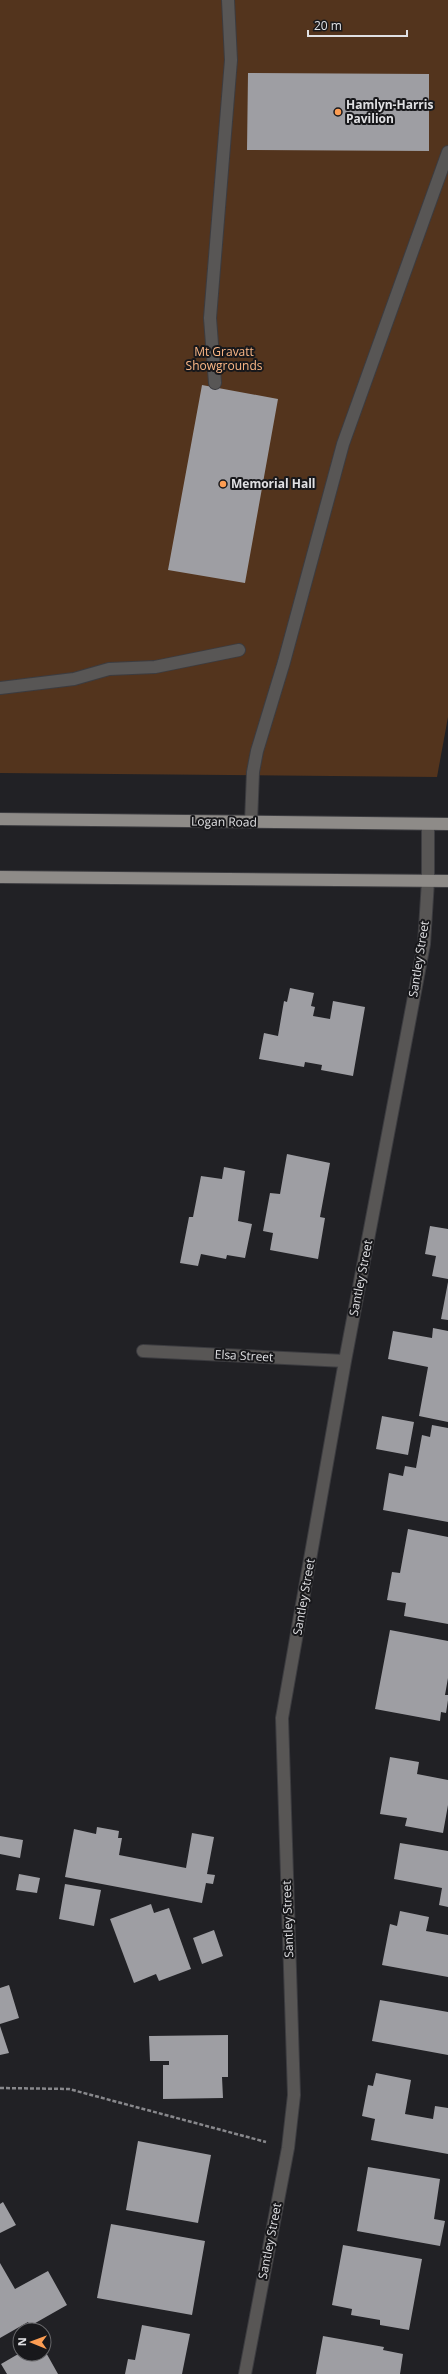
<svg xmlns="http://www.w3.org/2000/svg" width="448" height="2374" font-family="'Open Sans',sans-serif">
<rect width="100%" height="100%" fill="#212125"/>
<path fill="#53341d" d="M0,0h448v717l-11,60 -437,-4z"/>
<path fill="#9e9ea3" d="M248,73l181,1v77l-182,-1z
M202,385l76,14 -33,184 -77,-13z
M290,988l24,5 -3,13 4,1 -2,9 17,3 3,-18 32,6 -12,69 -32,-6 1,-5 -17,-3 -1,5 -45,-8 5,-26 14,3 6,-35 3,1z
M287,1154l43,9 -10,54 5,1 -7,41 -48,-9 3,-17 -10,-2 7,-38 10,1z
M224,1167l21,4 -7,50 14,3 -7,34 -18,-3 -1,4 -25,-5 -3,12 -18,-3 9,-46h4l8,-41 21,3z
M430,1226l18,3v50l-16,-3 4,-20 -11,-2z
M448,1282v38l-7,-1z
M433,1328l15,3v91l-29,-6 9,-49 -40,-8 5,-28 39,7z
M382,1416l32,6 -6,33 -32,-6z
M432,1425l16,3v94l-65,-12 6,-37 14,3 2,-10 11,2 6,-33 8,2z
M408,1529l40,8v87l-44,-8 2,-13 -19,-3 5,-28 8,1z
M390,1630l58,11v37l-3,17h3v5l-2,13 -5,-1 -1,9 -65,-12z
M390,1757l29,5 -2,12 31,6v25l-5,28 -38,-7 2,-8 -27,-4z
M97,1827l22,4 -1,7h4l-3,17 67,13 6,-35 22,4 -7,37 8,1 -2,9 -7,-1 -4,20 -137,-26 9,-48 22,5z
M0,1836l23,4 -3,18 -20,-4z
M400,1843l48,8v56l-9,-2 3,-17 -48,-9z
M19,1874l21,4 -3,15 -21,-3z
M65,1884l36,6 -7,36 -35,-7z
M151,1904l3,9 15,-5 22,61 -32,12 -3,-7 -22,9 -24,-64z
M400,1911l29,6 -3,14 22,4v42l-66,-12 8,-41 7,2z
M214,1930l9,26 -21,8 -9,-26z
M9,1985l10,33 -19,6v-36z
M380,2000l68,12v43l-76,-14z
M0,2026l9,27 -9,2z
M228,2035v42h-6l1,21 -60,1v-34h6v-4h-19l-1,-25z
M376,2073l35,7 -6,34 28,5 2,-13 13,2v46l-77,-14 4,-21 -13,-3 6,-31 5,1z
M138,2141l73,14 -13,68 -72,-13z
M368,2167l72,12 -6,40 11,2 -5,25 -83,-15z
M3,2202l13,23 -16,8v-29z
M111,2224l94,17 -13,74 -95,-17z
M343,2245l79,14 -13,71 -29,-5v-5l-29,-5 1,-6 -20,-4z
M0,2263l15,26 33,-18 19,34 -37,21 -2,-4 -28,16z
M142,2325l48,9 -8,40h-57l3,-15 7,1z
M323,2336l61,11 -1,3 20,4 -3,20h-84z
M44,2349l14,25h-51l-6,-10 19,-11 24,1z"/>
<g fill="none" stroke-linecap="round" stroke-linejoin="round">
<g stroke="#3c3c40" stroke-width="14">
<path id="lane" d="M215,383l-5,-65 21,-258 -3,-60
M0,688l74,-9 35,-10 46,-2 84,-17
M251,822l2,-50 4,-21 27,-89 59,-218 105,-292"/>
</g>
<g stroke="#3c3c40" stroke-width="14">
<path id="street" d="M143,1351l202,10
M245,2374l43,-226 6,-53 -12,-377 63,-357 79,-417 4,-63v-57"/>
</g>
<g stroke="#3c3c40" stroke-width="14">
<path id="primary" d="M0,819l448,5
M0,877l448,4"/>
</g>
<path stroke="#88888c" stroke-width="2.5" stroke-dasharray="4 2" stroke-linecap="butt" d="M0,2088l69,1 197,53"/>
<use href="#lane" stroke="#585655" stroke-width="12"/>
<use href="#street" stroke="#585655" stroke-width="12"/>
<use href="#primary" stroke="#8e8b88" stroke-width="12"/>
</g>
<g fill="#fc9d53" stroke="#18181b" stroke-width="1.5">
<circle cx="338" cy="112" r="4"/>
<circle cx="223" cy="484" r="4"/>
</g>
<g text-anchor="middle" stroke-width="4" stroke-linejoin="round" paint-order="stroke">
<g font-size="12" font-weight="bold" fill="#e0e0e3" stroke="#18181b" text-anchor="start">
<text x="346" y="109">Hamlyn-Harris<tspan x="346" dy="14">Pavilion</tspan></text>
<text x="231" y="488">Memorial Hall</text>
</g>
<g font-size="12" fill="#fbb786" stroke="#18181b">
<text x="224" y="356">Mt Gravatt<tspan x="224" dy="14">Showgrounds</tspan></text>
</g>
<g font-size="12" fill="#e0e0e3" stroke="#18181b">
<text transform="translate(224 822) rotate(1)" y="4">Logan Road</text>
<text transform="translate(419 959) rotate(-81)" y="4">Santley Street</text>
<text transform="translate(361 1278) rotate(-79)" y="4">Santley Street</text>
<text transform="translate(244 1356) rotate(3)" y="4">Elsa Street</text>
<text transform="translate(304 1597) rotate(-80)" y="4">Santley Street</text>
<text transform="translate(288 1919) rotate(-92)" y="4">Santley Street</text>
<text transform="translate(270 2241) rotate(-79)" y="4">Santley Street</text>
</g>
</g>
<g transform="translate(32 2342) rotate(271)"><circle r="19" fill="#18181b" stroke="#68686b"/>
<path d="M0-3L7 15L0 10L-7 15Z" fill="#fc9d53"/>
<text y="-6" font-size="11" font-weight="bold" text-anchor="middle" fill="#e0e0e3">N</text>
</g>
<path d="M308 30v6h99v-6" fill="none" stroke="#e0e0e3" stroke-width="2"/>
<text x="314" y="30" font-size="12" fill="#e0e0e3" stroke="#18181b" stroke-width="3" paint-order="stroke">20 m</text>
</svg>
